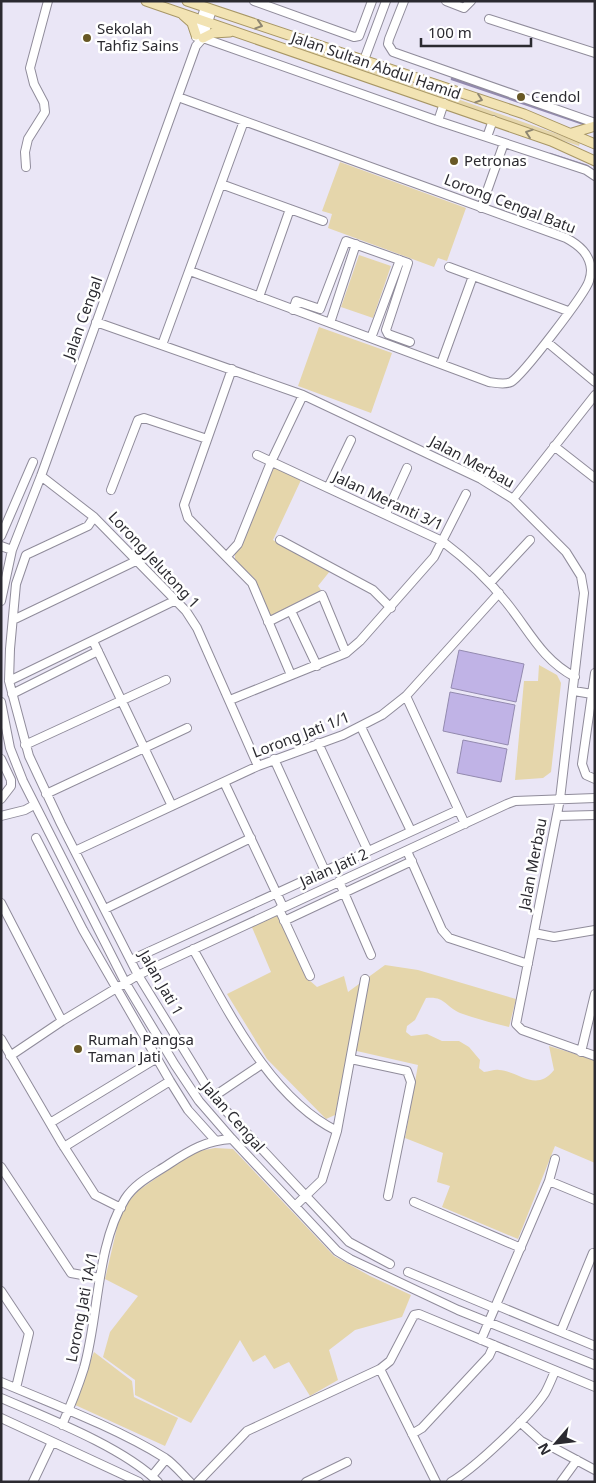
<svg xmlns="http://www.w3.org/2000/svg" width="596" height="1483" font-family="'Noto Sans',sans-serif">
<rect width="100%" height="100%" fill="#eae6f6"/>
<path fill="#e5d6ab" d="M301,44l279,98 -1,4 -280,-97z
M340,162l126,46 -19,53 -9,-3 -4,9 -106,-39 4,-14 -10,-3z
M359,255l32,11 -18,52 -32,-11z
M319,327l73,26 -21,60 -73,-27z
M273,466l28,14 -28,60 57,31 -12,15 3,4 -51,26 -16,-38 -19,-18v-7z
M539,665l18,10 4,8 -10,89 -8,6 -28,2 9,-99h14z
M278,913l30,66 9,8 27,-11 4,16 37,-27 33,5 98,29 -7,28c-16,-4 -33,-8 -49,-14 -15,-7 -15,-17 -34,-15l-11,22 -8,6 -1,6 5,4 16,-2 15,7h17l10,6 11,13 -1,8 5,4c5,0 11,-3 15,-2 19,1 37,23 55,0l-5,-24 46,14v103l-40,-17 -37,93 -76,-32 8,-21 -13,-4 6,-29 -38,-15 13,-73 -70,-16 -13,66 -9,4 -59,-60 -40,-65 44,-22 -20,-47z
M215,1148l18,1 101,107 36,20 41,19 -9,22 -47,13 -26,20 9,30 -28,16 -21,-34 -15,7 -9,-14 -12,7 -13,-22 -49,83 -56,-28v-15l-32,-23 7,-25 28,-36 -33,-17 15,-64 8,-13 11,-12 55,-38z
M94,1352l38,29 2,16 44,21 -13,28 -92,-42z"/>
<path fill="#c0b3e6" stroke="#938aaf" d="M459,650l65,14 -8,38 -65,-14z
M450,692l65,13 -7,40 -65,-14z
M463,740l44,9 -6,33 -44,-9z"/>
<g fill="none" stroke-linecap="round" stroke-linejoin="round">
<path stroke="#938aaf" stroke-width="2.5" d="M452,79l132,45
M550,154l37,12 7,5"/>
<g stroke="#908c9b" stroke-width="10">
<path id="minor" d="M254,1l100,36 5,-1 13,-35
M404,1l-15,38 -1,5 5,8 202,71
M446,1l18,7 7,-7
M489,19l106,34
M196,37l9,-30
M203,38l235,83 148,49 9,6
M364,60l22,-59
M178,97l388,141c13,7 24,16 25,32 0,3 -1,8 -2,11 -4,13 -67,95 -78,101 -6,3 -15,1 -22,0l-299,-111
M438,121l6,-18
M487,137l6,-17
M26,167l-1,-15 3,-13 17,-27 -1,-9 -10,-19 -4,-16 18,-67
M221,184l102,37
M481,208l23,-65
M449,267l119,44
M259,297l31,-88
M293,310l3,-9 24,8 26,-68 62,22 -22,67 2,4 22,8
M96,322l207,73 178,84 32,20 53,53 15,24 3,17 -24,206 -44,225 6,6 73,26
M330,323l26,-79
M371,338l29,-78
M547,342l48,40
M162,345l82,-224
M441,364l32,-88
M232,369l-48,136 4,13 64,65 39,92
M554,446l41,32
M257,455l185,86c24,18 45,37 64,61 23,28 35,57 69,75
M41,476l53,41 92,94 11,17 61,138
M328,488l23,-48
M111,490l27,-70 6,-2 63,21
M513,499l82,-104
M386,514l21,-46
M94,517l-6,9 -62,29 -10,29 -6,65 -1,32 20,75 32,68 77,151 75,122 136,145 41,22
M1,536l32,-74
M280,540l93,50 18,18
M1,546l11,4
M227,556l11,-12 33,-82 32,-67
M490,583l40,-43
M1,601l11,-51 29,-74 155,-430 7,-8 9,-28
M291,611l26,55
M13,620l125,-60
M268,622l54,-27 24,58
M93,641l79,165
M595,673l-13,91 4,11 9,4
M9,681l167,-81
M574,691l18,3
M12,694l86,-43
M406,696l59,128
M230,700l116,-47 14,-12 74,-84 32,-63
M1,702l9,46 13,33 102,201 50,83 24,36 33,38 105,112 13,8 108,51 137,55
M361,727l50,104
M318,743l50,108
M25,745l141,-65
M1,759l10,21v6l-10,13
M274,759l51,112
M224,782l59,125
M46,794l141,-66
M1,816l24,-6 9,-5
M557,816l38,-1
M36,838l47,92 87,151 18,29 27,30
M75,851l183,-85 85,-31 39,-20 24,-19 93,-103
M407,851l35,79 7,8 79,26
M339,881l32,74
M1,903l61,118
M105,909l146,-71
M279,909l31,67
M284,921l128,-60
M534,933l20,4 41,-7
M193,949c36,63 77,149 144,182
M131,960l327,-150
M1,1039l60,103 34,53 26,13
M581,1052l14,-58
M10,1056l52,-35 76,-46 369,-171 8,-3 80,-3
M351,1059l56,12 4,11 -23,114
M213,1097l49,-33
M50,1123l107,-65
M64,1147l106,-66
M1,1167l70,106 28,5
M549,1181l46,19
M414,1202l107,46
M295,1206l27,-26 15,-49 28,-152
M408,1272l86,36
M1,1291l28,42 -13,55
M496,1305l99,41
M561,1331l32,-78
M481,1340l68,-159 6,-22
M380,1369l56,113
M1,1382c52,22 116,46 164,76 9,6 17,16 25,24
M1,1398c46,20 122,49 157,84
M1,1418l138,64
M520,1422l21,19 54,29
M62,1425c8,-18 16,-38 22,-57 15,-52 12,-122 41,-169 10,-16 29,-25 44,-35 21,-14 38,-24 63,-25
M412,1434l10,-6 67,-72 5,-11
M152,1476l14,-17
M33,1482l19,-40
M198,1482l49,-51 133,-62 10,-8 24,-46 5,-1 176,73
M306,1482l41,-20
M451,1482c24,-14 79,-66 94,-89 4,-7 7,-15 10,-22
M561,1482l16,-22"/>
</g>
<g stroke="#a79665" stroke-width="11">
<path id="major" d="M146,1l405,140 44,20
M187,1l337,113 71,30
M183,15l9,8 4,12
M203,38l10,-5 17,-1
M572,133l23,-7"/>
</g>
<use href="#minor" stroke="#fff" stroke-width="8"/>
<use href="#major" stroke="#f2e3b3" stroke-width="9"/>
</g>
<defs><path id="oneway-chevron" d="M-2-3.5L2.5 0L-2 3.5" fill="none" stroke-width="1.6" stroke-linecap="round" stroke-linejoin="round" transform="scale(1.25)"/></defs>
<g stroke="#8e8672">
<use href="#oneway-chevron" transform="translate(259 25) rotate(18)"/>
<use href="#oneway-chevron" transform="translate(479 99) rotate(19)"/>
<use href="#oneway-chevron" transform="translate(529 133) rotate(-161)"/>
</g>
<g fill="#685825" stroke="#fff" stroke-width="2">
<circle cx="87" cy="38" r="5"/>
<circle cx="521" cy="97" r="5"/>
<circle cx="454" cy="161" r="5"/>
<circle cx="78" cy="1049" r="5"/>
</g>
<g text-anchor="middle" stroke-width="5" stroke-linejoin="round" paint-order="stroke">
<g font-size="15" fill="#2b2a30" stroke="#fff" text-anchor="start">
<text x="97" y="34">Sekolah<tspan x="97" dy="17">Tahfiz Sains</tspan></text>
<text x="531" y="102">Cendol</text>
<text x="464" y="166">Petronas</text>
<text x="88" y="1045">Rumah Pangsa<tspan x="88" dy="17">Taman Jati</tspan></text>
</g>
<g font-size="15" fill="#2b2a30" stroke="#fff">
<text transform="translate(376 66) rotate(19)" y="5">Jalan Sultan Abdul Hamid</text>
<text transform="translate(510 204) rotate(21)" y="5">Lorong Cengal Batu</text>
<text transform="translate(83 318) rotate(-70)" y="5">Jalan Cengal</text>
<text transform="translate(472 462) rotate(28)" y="5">Jalan Merbau</text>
<text transform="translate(388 501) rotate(25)" y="5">Jalan Meranti 3/1</text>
<text transform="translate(154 560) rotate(47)" y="5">Lorong Jelutong 1</text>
<text transform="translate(301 735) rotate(-21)" y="5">Lorong Jati 1/1</text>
<text transform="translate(533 864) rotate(-79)" y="5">Jalan Merbau</text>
<text transform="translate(334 868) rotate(-24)" y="5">Jalan Jati 2</text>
<text transform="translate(161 983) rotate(60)" y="5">Jalan Jati 1</text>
<text transform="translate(233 1117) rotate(49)" y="5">Jalan Cengal</text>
<text transform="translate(82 1307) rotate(-79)" y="5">Lorong Jati 1A/1</text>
</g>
</g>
<rect width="596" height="1483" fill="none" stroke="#2b2a30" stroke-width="5"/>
<g transform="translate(556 1443) rotate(242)" stroke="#ffffff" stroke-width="4" paint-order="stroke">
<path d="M0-4L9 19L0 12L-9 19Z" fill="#2b2a30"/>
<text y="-8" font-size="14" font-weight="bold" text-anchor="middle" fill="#2b2a30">N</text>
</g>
<path d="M421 38v8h110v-8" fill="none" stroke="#2b2a30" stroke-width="2.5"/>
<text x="428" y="38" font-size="15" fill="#2b2a30" stroke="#ffffff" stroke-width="4" paint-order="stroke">100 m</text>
</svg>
